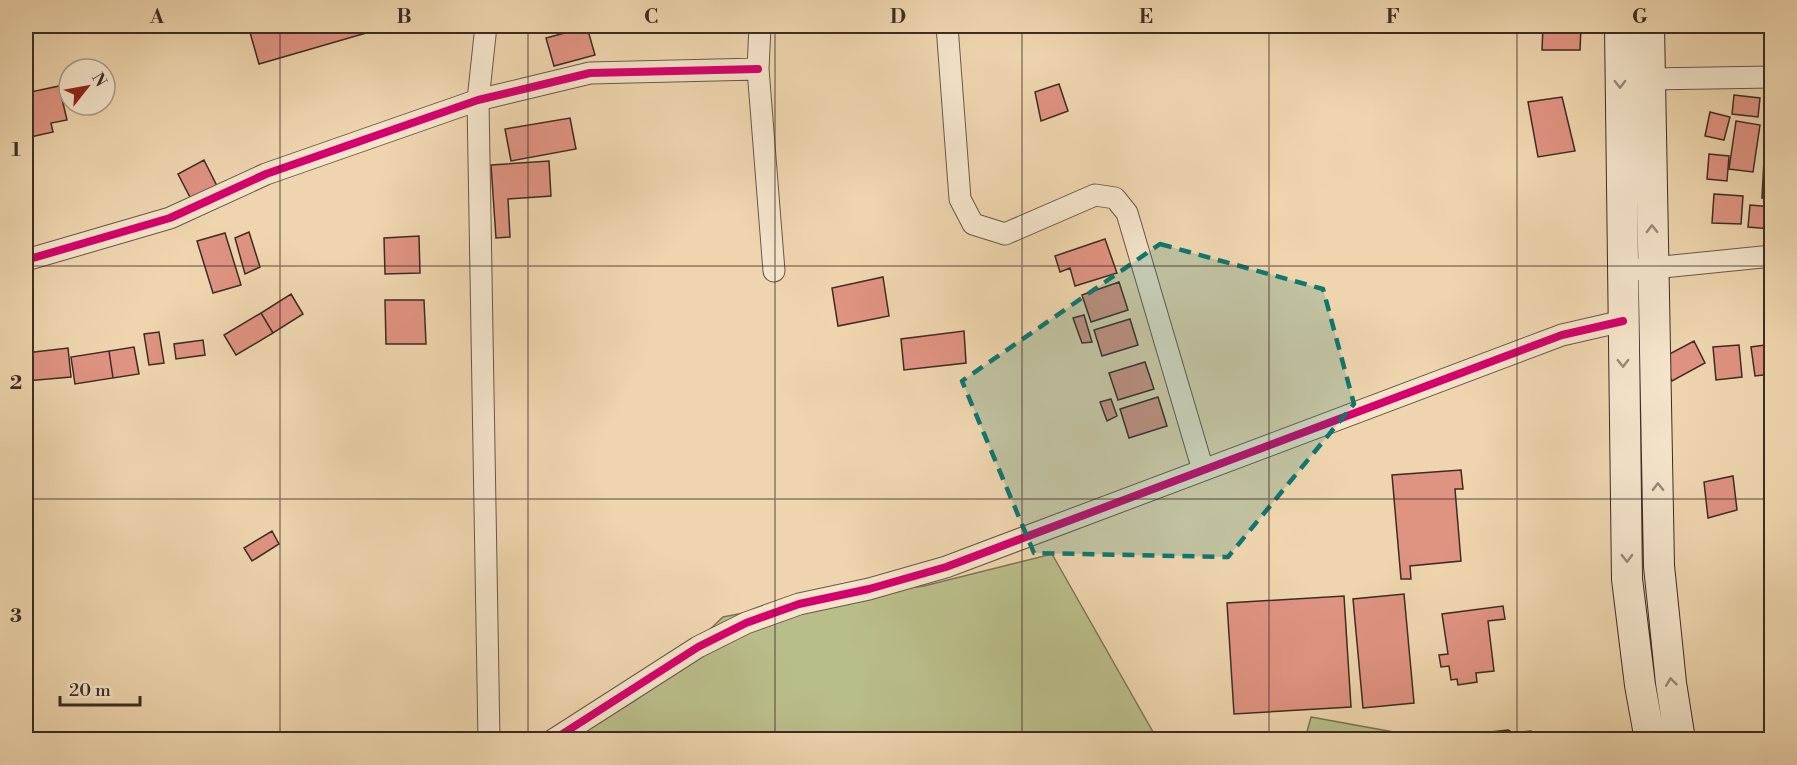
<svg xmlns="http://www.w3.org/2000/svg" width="1797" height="765" font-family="'Libre Bodoni',serif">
<rect width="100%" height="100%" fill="#eed5ae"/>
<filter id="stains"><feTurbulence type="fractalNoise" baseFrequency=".00333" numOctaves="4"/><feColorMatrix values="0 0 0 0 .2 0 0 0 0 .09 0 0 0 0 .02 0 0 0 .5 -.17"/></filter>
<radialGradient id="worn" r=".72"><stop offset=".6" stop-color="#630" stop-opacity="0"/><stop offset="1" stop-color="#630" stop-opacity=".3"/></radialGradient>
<path fill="#b9bd8a" stroke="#7c7456" stroke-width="1.5" d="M1052,554l105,185 -589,1 68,-40 87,-83 71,-14 130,-17z
M1311,717l88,16 1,6h-95z"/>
<path fill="#df9381" stroke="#3e2b23" stroke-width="1.5" d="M261,26h118l1,3 -121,35 -10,-35z
M1543,26h38l-1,24h-38z
M587,27l8,28 -41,11 -8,-28z
M1059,84l9,27 -27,10 -6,-29z
M59,86l8,34 -16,3 2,9 -27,6v-45z
M1734,95l26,3 -2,19 -26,-3z
M1562,97l13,54 -37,6 -10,-55z
M1710,112l20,5 -6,23 -19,-4z
M570,118l6,31 -65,12 -6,-32z
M1736,121l24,4 -7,47 -24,-3z
M1765,140l7,1v58l-10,-1z
M1709,154l20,2 -2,25 -20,-2z
M204,160l14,28 -26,13 -14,-27z
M549,161l2,35 -43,3 2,38 -14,1 -5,-73z
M1714,194l29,2 -2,28 -29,-1z
M1750,205l22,2v22l-24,-2z
M249,232l11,35 -15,7 -10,-36z
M225,233l16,52 -28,8 -16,-52z
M419,236l1,37 -35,1 -1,-36z
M1105,239l12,34 -42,13 -5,-18 -10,4 -5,-16z
M883,277l6,39 -51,10 -6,-38z
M1119,282l9,28 -37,12 -9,-27z
M291,294l12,20 -30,19 -12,-20z
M385,300h39l2,44h-40z
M261,313l12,20 -37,22 -12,-20z
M1084,315l8,27 -10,1 -9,-25z
M1130,319l8,26 -36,11 -8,-26z
M964,331l2,32 -62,7 -3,-31z
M159,332l5,31 -15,2 -5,-31z
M203,340l2,15 -29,4 -2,-15z
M1694,341l11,22 -33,18 -12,-22z
M1772,344v30l-17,2 -4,-29z
M1739,345l3,32 -26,3 -3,-33z
M134,347l5,27 -26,4 -4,-27z
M68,348l3,29 -45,4v-28z
M109,351l4,27 -38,6 -4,-27z
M1145,362l9,27 -36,11 -9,-27z
M1158,397l9,29 -38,12 -9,-29z
M1111,399l6,17 -10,5 -7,-19z
M1461,470l2,19h-8l6,72 -51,5 1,13h-10l-9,-104z
M1733,476l4,34 -29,8 -4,-36z
M272,531l7,13 -27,17 -8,-13z
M1404,594l10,109 -51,5 -10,-109z
M1344,596l7,111 -117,7 -7,-111z
M1503,606l2,13 -17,2 6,50 -18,2 1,9 -19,3 -1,-6 -6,1 -2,-14 -8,1 -2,-12 9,-1 -6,-40z
M1508,730l5,3 18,-2 1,9h-78v-4z"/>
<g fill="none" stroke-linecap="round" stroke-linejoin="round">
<g stroke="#6a5646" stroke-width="23">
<path id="street" d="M486,26l-8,74 11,640
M760,26l-2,43 16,202
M947,26l13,173 13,25 32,10 90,-39 20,3 12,15 76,257
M1650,79l122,-2
M26,260l144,-42 96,-44 212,-74 112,-27 168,-4
M1623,271l149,-15
M553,740l145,-93 48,-24 53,-19 70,-15 77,-22 616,-232 61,-14"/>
</g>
<g stroke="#3e2b23" stroke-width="32">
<path id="secondary" d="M1620,26l7,553 13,106 10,55
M1649,26l10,540 12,117 9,57"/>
</g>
<use href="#street" stroke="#f4e4ca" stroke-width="21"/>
<use href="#secondary" stroke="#f4e4ca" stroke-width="30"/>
<g stroke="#f4e4ca" stroke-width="11">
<path id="cycleway" d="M26,260l144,-42 96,-44 212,-74 112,-27 168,-4
M553,740l145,-93 48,-24 53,-19 70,-15 77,-22 616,-232 61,-14"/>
</g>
<use href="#cycleway" stroke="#d6006c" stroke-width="8"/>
</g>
<defs><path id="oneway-chevron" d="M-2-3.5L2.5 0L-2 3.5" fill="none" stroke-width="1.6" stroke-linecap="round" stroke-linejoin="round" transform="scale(1.5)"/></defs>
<g stroke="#998876">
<use href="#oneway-chevron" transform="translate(1620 84) rotate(89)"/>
<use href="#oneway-chevron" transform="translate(1652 229) rotate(-91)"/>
<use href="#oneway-chevron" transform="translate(1623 363) rotate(89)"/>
<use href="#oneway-chevron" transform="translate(1658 487) rotate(-91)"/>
<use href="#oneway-chevron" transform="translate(1627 558) rotate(89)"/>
<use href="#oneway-chevron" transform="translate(1671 682) rotate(-97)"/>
</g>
<path fill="#0f766e" fill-opacity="0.2" stroke="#0f766e" stroke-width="4.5" stroke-dasharray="12 8" stroke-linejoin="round" d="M1160,244l163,45 31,115 -126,153 -194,-4 -72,-172z"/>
<path fill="none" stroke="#3e2b23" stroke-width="1.5" stroke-opacity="0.55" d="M280,26v714M528,26v714M775,26v714M1022,26v714M1269,26v714M1517,26v714M26,266h1746M26,499h1746"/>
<rect width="1797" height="765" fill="none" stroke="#eed5ae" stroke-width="66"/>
<g transform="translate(87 87) rotate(59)"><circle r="28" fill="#f4e4ca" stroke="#ab9a87" stroke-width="1.5"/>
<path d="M0-4.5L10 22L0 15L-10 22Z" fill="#8f2418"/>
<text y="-9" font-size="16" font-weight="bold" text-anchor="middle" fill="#3e2b23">N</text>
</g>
<path d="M60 696v9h80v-9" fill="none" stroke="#3e2b23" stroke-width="3"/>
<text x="69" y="696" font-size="18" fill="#3e2b23" stroke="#f4e4ca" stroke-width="4.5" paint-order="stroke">20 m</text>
<rect x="33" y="33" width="1731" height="699" fill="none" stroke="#3e2b23" stroke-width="2"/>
<g font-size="20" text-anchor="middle" font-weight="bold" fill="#3e2b23">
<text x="157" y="23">A</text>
<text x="404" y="23">B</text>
<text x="651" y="23">C</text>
<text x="898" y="23">D</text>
<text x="1146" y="23">E</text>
<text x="1393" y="23">F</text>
<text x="1640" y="23">G</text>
<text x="16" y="156">1</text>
<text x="16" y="389">2</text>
<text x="16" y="622">3</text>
</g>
<rect width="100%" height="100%" filter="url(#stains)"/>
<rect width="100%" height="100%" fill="url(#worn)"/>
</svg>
